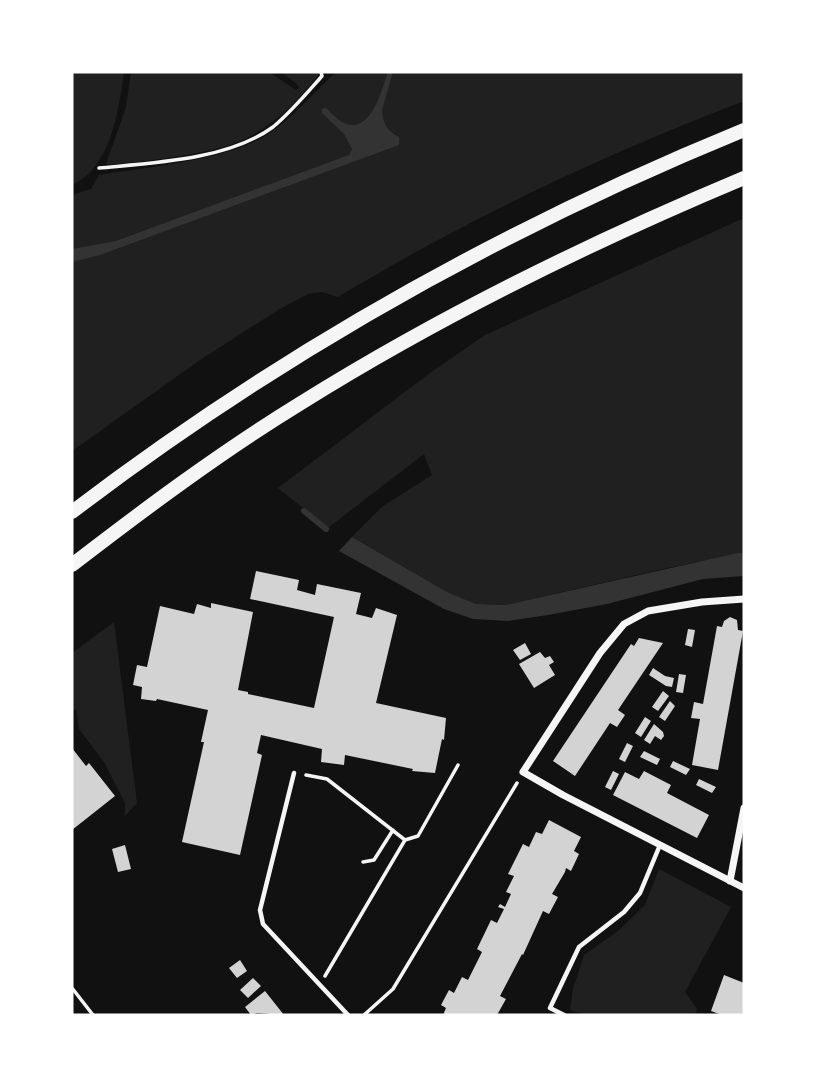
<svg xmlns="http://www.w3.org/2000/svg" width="816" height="1087" font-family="Figtree,sans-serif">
<rect width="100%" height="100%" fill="#111"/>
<path fill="#202020" d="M72,72h52c-5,37 -13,96 -52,113z
M131,72h138l27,18 3,-2 -2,-4 -16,-12h37l1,2c-18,24 -41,47 -68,62 -31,18 -102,24 -139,29l-6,-1 20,-57z
M336,72h408v29c-141,54 -277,118 -406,196l-16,-5 -14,2 -30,16 -78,50 -128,91v-256l19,-6 8,-14c47,-8 122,-14 164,-38 28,-16 49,-43 73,-65z
M744,218v335l-77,15 -161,37 -30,-1 -29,-12 -95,-55 31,-31 49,-31 -8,-21 -96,74 -50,-40 152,-115 55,-38z
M114,622l23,181 -12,13v-13l-21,-41 -25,-33 -3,-19 -3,1 -1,-3v-55z
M659,869l72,38 -46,85 12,17 -2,6h-110l-15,-5 3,-21 11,-34 34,-24 27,-26z"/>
<path fill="#333" d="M388,72h5l-11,38c1,14 5,21 17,27v8l-299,110 -28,7v-13l44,-8 233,-86 3,-6 -8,-15 -22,-21v-4l4,-1c5,5 11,12 18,15 28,12 38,-35 44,-51z
M352,537l95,55 29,12 30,1 232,-52h6v23l-41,3 -96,25 -59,11 -40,6 -35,-2 -29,-10 -105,-58z"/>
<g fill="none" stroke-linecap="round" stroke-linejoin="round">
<path stroke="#333" stroke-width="6" d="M304,511l22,18"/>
</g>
<path fill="#d3d3d3" d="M256,571l43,9 -2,10 18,5 2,-11 44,9 -5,21 16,4 4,-10 21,7 -21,88 70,15 -2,22 -2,-1 -7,34 -23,-2 1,-2 -68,-14 -1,10 -23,-3 1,-13 -61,-14 -4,18 5,2 -22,100 -58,-13 22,-100h-3l7,-32 -51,-11 -1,2 -15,-2 1,-12 -9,-2 4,-20 10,2 13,-61 34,8 3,-10 14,4v-5l42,9 -15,78 10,2v2l66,14 20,-91 -84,-18z
M730,617l7,3 1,10 5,1 -25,139 -26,-5 8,-46 -9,-1 3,-16 9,2 14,-78 5,1 2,-6z
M688,629l7,1 -3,17 -7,-2z
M639,638l24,5 -45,67 7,5 -8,12 -7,-4 -35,53 -22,-15 78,-117 3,2z
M525,643l6,11 -11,6 -7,-10z
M540,652l5,6 5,-2 4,6 -5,3 6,10 -21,13 -15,-24z
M653,668l12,8 9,2 -2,9 -6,-1 -17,-11z
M679,674l7,1 -3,18 -7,-1z
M663,691l6,5 -11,15 -6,-4z
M670,701l5,5 -10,15 -6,-4z
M645,717l6,4 -10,16 -6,-4z
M654,724l9,8 1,4 -3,4 -6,-4 -5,8 -6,-4z
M627,743l6,3 -8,16 -6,-3z
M72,748l14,18 3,-3 26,33 -43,34z
M644,751l16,8 -3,6 -17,-8z
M673,761l17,8 -4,6 -16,-8z
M613,771l6,3 -8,16 -6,-3z
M644,771l27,14 -4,8 42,22 -12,23 -84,-43 12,-23 14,7z
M699,779l17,8 -4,6 -16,-8z
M549,820l32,17 -7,14 5,3 -8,17 -5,-3 -1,4 -13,22 6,3 -9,17 -6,-3 -20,44 -1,-1 -22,42 6,3 -9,16h-54l3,-7 -5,-3 8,-15 5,3 8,-16 6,3 14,-28 -5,-3 14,-29 6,3 7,-14 -6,-2 2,-3 5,3 6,-13 -5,-2 8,-16 -6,-2 15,-30 6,3 7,-15 6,2z
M125,845l6,24 -13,3 -6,-23z
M240,960l7,11 -10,7 -8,-10z
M724,975l20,8v32h-22l-11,-4z
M253,978l8,8 -13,12 -8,-8z
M265,991l19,24 -27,-2 -6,2 -6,-8z"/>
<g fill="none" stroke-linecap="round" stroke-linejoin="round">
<path stroke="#f5f5f5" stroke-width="3.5" d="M99,168c53,-5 129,-8 174,-41 18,-15 33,-33 49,-51l-1,-4
M306,775l21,4 78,61
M363,862l11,-2 19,-30
M325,976l80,-136 13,-4 40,-71
M72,988l21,27
M364,1015l29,-26 124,-206"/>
<path stroke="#f5f5f5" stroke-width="4.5" d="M294,773l-34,137 3,14 85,91
M564,1015l-14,-7 29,-61 45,-35 16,-19 20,-48"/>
<path stroke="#f5f5f5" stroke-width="7" d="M744,599l-42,3 -54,9 -24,13 -24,29 -77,119 40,23 181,93
M730,881l14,-73"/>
<path stroke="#f5f5f5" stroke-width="14" d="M72,512c206,-157 432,-284 672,-382
M72,565c74,-57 149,-113 229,-162 141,-88 290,-161 443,-225"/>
</g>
<rect width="816" height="1087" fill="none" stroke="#ffffff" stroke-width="147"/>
</svg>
